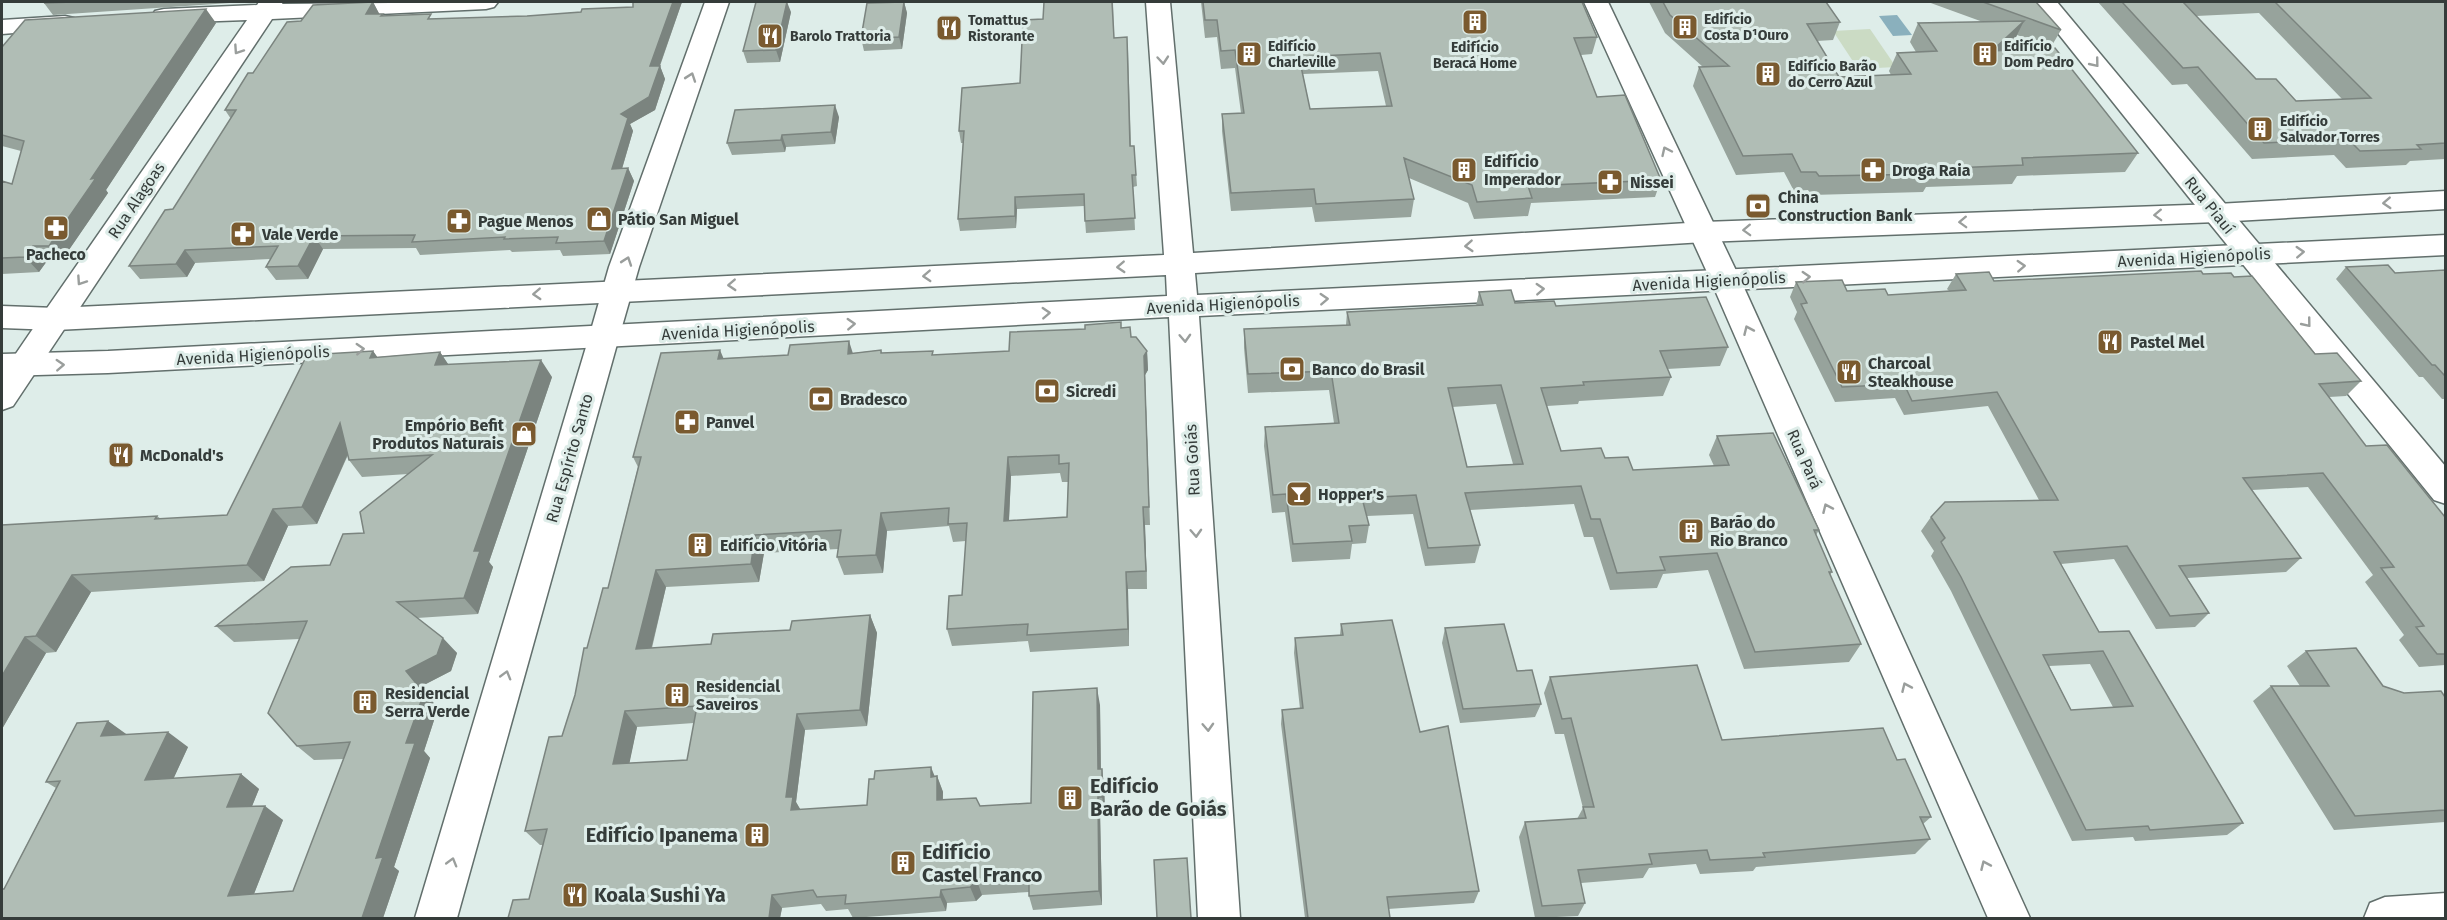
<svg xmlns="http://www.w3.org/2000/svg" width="2447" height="920" font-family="'Fira Sans',sans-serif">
<rect width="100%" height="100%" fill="#deede9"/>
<path fill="#cbdbc4" d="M1870,29l26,38 -38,2 -25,-38z"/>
<path fill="#8ab0bd" d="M1897,15l15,20 -19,1 -14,-20z"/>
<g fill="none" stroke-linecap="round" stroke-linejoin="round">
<g stroke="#626f6c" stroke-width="3">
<path id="minor" d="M259,2h24l-1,2 216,-2 -4,5 -8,2 -214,10 -205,308 -11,3 -11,-3 -4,-8 4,-8 202,-291 -83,3 -9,-2 -3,-5 3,-5 9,-2 93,-4z
M705,2h24l-90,265 -20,70 -4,8 -11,3 -11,-3 -4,-8 20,-70z
M2033,2h24l170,204 4,7 -4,7 -10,2 -10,-2z
M65,16l9,2 3,5 -3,5 -72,6v-14z"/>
</g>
<g stroke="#626f6c" stroke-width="3">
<path id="tertiary" d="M1584,2h24l133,279 289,637h-42l-277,-637z
M2217,204l10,2 219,261v37l-12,-4 -227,-280 -4,-7 4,-7z
M56,308l11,3 4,8 -58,87 -11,4v-36l43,-63z
M604,326l11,3 4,8 -162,581h-42l174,-581 4,-8z
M2446,893v25h-82l6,-15 15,-6z"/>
</g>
<g stroke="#626f6c" stroke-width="3">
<path id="secondary" d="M1146,2h24l23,251 511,-31 513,-18 229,-13v18l-229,13 -513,20 -509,31 2,22 1249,-60v20l-1247,61 41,602h-42l-29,-601 -1061,56 -106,3v-22l106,-3 1059,-55 -1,-21 -1110,55 -54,-2v-22l54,2 1108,-53z"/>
</g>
<use href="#minor" fill="#fff" fill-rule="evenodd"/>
<use href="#tertiary" fill="#fff" fill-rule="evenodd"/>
<use href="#secondary" fill="#fff" fill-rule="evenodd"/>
</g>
<path fill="#97a39c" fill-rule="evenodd" d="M46,2h185l-1,1 -177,12 -9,-12z
M373,2l6,12 5,2 49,3 94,-3 54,-4 52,-5v-5h49l-22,64 5,13 -10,31 -25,14 3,7 -11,38 6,-1 6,13 -24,73 -47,2 -3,-6 -48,2 -2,-2 -90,5 -4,-7 -93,1 -15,30 -32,1 -10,-13 4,-8 -75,4 -8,14 -47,2 -11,-13 44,-57 58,-90 -6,-9 28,-37 48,-52z
M904,2l3,11 -5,36 -38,2 -3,-13z
M1113,2l1,36 14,11 3,97h3l3,40 -4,1 2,43 -49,3 -2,-27 -67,3 -1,19 -56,3 -2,-12 5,-76h-2l-2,-12 61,-48 23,-64z
M1201,2h381l15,35 -5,17 -11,1 16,42 64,83 -6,17 -124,6 -3,13 -54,3 -6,-16 -59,-25 5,21 -3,18 -96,5 -3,-15 -81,4 -9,-80v-17l19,-1 -6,-45 -14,1 -4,-32 -12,1zM1378,71l8,35 -76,3 -7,-35z
M1649,2h187h-10l14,20 -7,18 -16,1 22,36 52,-2 -2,-4 8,-18 19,-1 -6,-10 8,-19 65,-1 -55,-20h108l25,28 -10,17 -34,-12 -2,4 -12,11 135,103 -13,19 -108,4 -5,8 -86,3 -3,5 -112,3 -3,-5 -14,1 -10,-19 -48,3 -43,-89 6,-19h4l-38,-34z
M2098,2h347v157l-35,2 -4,4 -60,3 -12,-13 -82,4 -65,-75 -15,1zM2259,13l83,86 -46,2 -40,-22 -60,-63z
M791,12l-11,50 -33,1 -4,-12z
M216,23l-110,167 2,3 -46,67 -15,1 -8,11 -37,2v-93l10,3 9,-33 -19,-5v-99z
M839,117l-4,27 -49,3 -1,5 -53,3 -5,-12z
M2346,267l49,6 50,-3v129h-3l-19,-22h-4l-83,-98z
M1956,274l38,7 209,-7 31,3 81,77 46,27 -15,15 -17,1 37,49 79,71v148l-26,2 -20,-27 5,-5 -39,-53 8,-7 -65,-88 -56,3 49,68 -15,14 -99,6 22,35 -14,14 -39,2 -42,-70 -53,5 38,68 144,191 -16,12 -92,6 -2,-4 -61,4 -121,-250 -20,-35 3,-5 -13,-20 10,-14 108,-17 -51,-94 -84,9 -9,-17 -60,4 -41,-83 3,-7 -7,-15 6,-15 51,9 41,4 61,-4 -2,-2zM2090,664l23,43 -42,3 -22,-44z
M1479,292l36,11 41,3 172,41 -8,19 -53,3 4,8 -8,19 -84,5 -1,3 -31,2 14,45 44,7 28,12 81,-4 -5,-11 8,-19 102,94 -3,5 16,37 -2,3 31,69 -12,18 -105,7 -36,-99 -45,4 -6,14 -47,2 -17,-53h-9l-10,-33 -104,6 10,35 -5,18 -50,3 -12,-52 -46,2 2,9 -3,18 -14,1 -2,15 -58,3 -7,-50 -13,1 -8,-67 1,-19 69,-4 -5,-33 -81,3 -4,-45v-19l102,-4 1,-13 129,-6zM1496,404l17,60 -46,3 -15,-60z
M1121,328l26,23 1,19 -3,5 5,150h-5l2,64h-19l1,57 -99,6 -2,-11 -76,5 -5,-17 15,-34 4,-54 -13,1 -4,-16 -62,5 -4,42 -39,2 -7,-18 1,-8 -74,4 -5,29 -93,5 -14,61 59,-4 159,-29 7,18 -10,93 -62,4 -9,72 4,8 67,-5 70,-29 6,16v8l37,6 51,-3 69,-98 1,64 3,15 1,28h-5l2,93 -69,5 -4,-14v-4l-47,3 -6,6 -29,2 -1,8 -93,7 -5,-9 -22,2 -5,-7 -39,4 -2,10h-272l21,-19 14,-54h-3l-15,-14 37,-95 13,-41 12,-47 21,-60 30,-121 -5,-10 91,-99 129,-5 28,-3 1,3 52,2 75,-4zM1060,473l2,9h6l-1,35 -58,4 2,-45zM694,723l-7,37 -58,3 8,-36z
M373,351l4,6 63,-5 8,12 104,13 -63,185 4,5 -15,47 -61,4 40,35 -6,18 -31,16 18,21 -14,43 6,7 -36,109 5,4 -16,47h-381l2,-29 52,-101 -10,-6 62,-61 18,14 62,12 -15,32 68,-5 18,15 -7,17 31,14 -29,74 39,-3 51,-132 -30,1 -17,-14 3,-107 -66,3 -18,-16 114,-61 34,-32 44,-59 -46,3 -13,-17 -1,-5 -31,69 -29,2 -24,55 -173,11 -35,60 -10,1 -44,76v-204l155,-9 4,3 66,-4z
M1341,624l79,108 59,159 -5,12 -86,6 2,9h-85l-24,-194 1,-14 18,-1 -6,-56 1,-15 45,-3z
M1445,628l72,43 24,33 -6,13 -75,6 -18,-80z
M2306,651l77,35 21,7 41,4v125l-111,8 -81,-129 18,-15h29l-13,-20z
M1550,677l172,63 175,20 34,57 -8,7 7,15 -15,15 -159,13 -3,4 -53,3 -4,-10 -47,4 -6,10 -62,5 4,20 -7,13 -43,2 -16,-81 6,-15 52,-3 6,-11 -19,-74h-9l-11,-41z"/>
<path fill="#7b847f" d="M373,2l7,13 -14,-1z
M673,2h9l-27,77 -5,-13z
M787,2l4,10 -11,50 -4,-12z
M904,2l3,11 -5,36 -3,-12z
M206,9l10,14 -110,167 2,3 -46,67 -13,-14 42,-67z
M2024,21l-9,18 -32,30 9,-18z
M660,66l5,13 -10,31 -25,14 3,7 -15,51 -6,-13 9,-55z
M835,105l4,12 -4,27 -4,-12z
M782,135l4,12 -1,5 -4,-12z
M628,168l6,13 -24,73 -6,-13z
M1015,197l2,12 -1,19 -1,-12z
M314,236l9,13 -15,30 -10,-13z
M33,246l14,15 -8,11 -14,-15z
M185,250l10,13 -8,14 -11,-13z
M849,341l6,19 -7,-6z
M720,350l8,19 -10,-10z
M373,351l13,18 -16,-11z
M1147,351l1,19 -3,5 5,150 -6,-169z
M440,352l12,18 -17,-5z
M541,360l11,17 -63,185 4,5 -15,47 -14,-16 10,-47z
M340,423l14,17 -37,84 -15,-17z
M1008,457l3,19 -3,63 -4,-18z
M1143,507l2,18 2,64 -1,-18z
M273,509l15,17 -24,55 -17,-16z
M881,513l6,18 -4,42 -7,-18z
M755,535l9,18 -5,29 -8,-18z
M656,570l10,17 -19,79 -11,-17z
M1126,572l2,17 1,57 -1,-17z
M72,575l19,17 -35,60 -20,-16z
M870,615l7,18 -10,93 -7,-16z
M25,637l21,16 -44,76v-53z
M443,638l14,15 -6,18 -31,16 18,21 -14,43 6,7 -36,109 5,4 -16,47h-21l14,-60 30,-115v-72z
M1097,688l3,17 1,79 -3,-15z
M625,711l12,16 -11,53 -13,-16z
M797,714l8,16 -9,72 6,10 -11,-2 -5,-13z
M108,721l21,15h-28z
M168,732l20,15 -22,48 -21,-15z
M931,767l6,15v-6l6,16 -1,23 -5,-15 -6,-23z
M1102,769l2,15 1,28 -3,-15z
M241,774l18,15 -13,32 -19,-14z
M1098,797l2,15 2,93 -3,-14z
M265,806l18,14 -35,89 -20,-13z
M977,881l5,14 -6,6 -6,-14z
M941,890l6,13 -1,8 -6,-14z
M772,895l10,13 -2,10h-11z"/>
<path fill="#b0bdb5" stroke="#7b847f" stroke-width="1.5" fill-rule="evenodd" d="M46,2h27l-29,1z
M373,2l-7,12h17l-2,2 50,-2 -3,5 99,-3 54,-4 1,-3 51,-2v-5h40l-23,64h10l-11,31 -28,17 7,4 -16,51 16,-1 -24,73 -48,2 2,-6 -54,2 1,-2 -93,5 3,-7 -101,1 -16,30 -32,1 12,-21 -93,4 -9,14 -47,2 36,-56 8,-1 63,-99h-11l23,-37h5l34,-51 14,-1 12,-16z
M756,2h31l-11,48 -33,1z
M904,2l-5,35 -38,1 6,-35z
M1044,2h68l2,36 13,-1 3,109h4l2,29h-4l3,43 -50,3 -1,-27 -69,3v19l-57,3 6,-88h-5l3,-43 58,-5 3,-63 20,-1z
M1203,2h379l15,35 -23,1 23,59 28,-2 36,85 -133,6 4,12 -55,4 -5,-17 -68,-27 10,41 -98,5 -2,-15 -83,4 -9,-79 22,-1 -9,-63 -14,1 -4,-31h-12zM1380,53l12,53 -82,3 -11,-52z
M1663,2h163l14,20 -33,2 32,53 72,-3 -14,-21 40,-2 -19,-28 106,-2 -32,30 63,-3 83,105 -116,5 1,7 -93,4 3,5 -114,2 -3,-4h-15l-9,-18 -49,2 -44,-89 30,-1 -59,-51z
M1983,2h53l25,28z
M2122,2h61l73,77h20l20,22 75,-3 -96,-96h170v141l-28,2 4,4 -61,2 -12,-12 -84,4 -66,-76 -15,1z
M206,9l-115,170 5,-1 -47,68h-16l-8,11 -23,1v-77l10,3 12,-43 -22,-6v-88l23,-27z
M835,105l-4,27 -49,3 -1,5 -54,3 8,-33z
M2388,265l7,8 50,-3v106l-10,-11h-3l-86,-98z
M2201,271l2,3 28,-1 3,4 18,-1 63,78 22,-1 24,28 -42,3 47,62 21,-1 58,72v137h-8l-21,-27 8,-1 -43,-58 13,-1 -71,-94 -80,5 58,80 -122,8 30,47 -39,3 -43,-70 -73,6 45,80 30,-1 114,192 -93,7 -2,-4 -62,4 -125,-253 -20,-35 4,-4 -14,-21 14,-15 113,-2 -61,-108 -85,9 -8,-17 -62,3 -41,-83 6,-1 -11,-21 46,-2 5,11 38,-2 3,6 78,-5 -10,-16 33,-2 5,9zM2103,651l30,55 -62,4 -28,-55z
M1511,290l4,13 39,-2 2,5 150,-9 22,50 -68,4 11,26 -88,5 1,3 -43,3 20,63 40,-3 4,10 23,-1 5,13 96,-5 -12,-29 56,-3 46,97h-5l18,42h-3l32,72 -106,8 -38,-99 -57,4 5,13 -48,3 -17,-54h-9l-10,-33 -116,7 15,52 -52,3 -12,-53 -54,3 7,27 -20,1 3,15 -59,3 -7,-50 -13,1 -8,-68 74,-4 -8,-52 -83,3 -4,-45 106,-4 -3,-13 136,-7 -4,-13zM1501,385l22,79 -56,3 -19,-79z
M1121,322v6l9,-1 1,10h5l11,14 -3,5 5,151h-6l3,64 -20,1 2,57 -101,6 1,-11 -81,5 2,-33 13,-1 5,-72 -19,1 1,-16 -68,5 -5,42 -39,2 4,-27 -86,5 -4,29 -95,6 -20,79 75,-5 2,-10 77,-4 2,-9 78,-6 -10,95 -63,4 -11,83h7l-2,13 76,-5 2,-26h5l1,-8 56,-4v10l6,-1v24l39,-2 4,8 51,-3 2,-111 64,-4 1,81h4v28h-4l1,94 -70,5v-18l-52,3 -7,6 -29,3 -1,7 -95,7 1,-9 -29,2 -4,-7 -41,5 -3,23h-261l5,-18 16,-1 18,-70 -22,2 24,-94 13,-1 13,-41 9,-47h3l16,-60h5l33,-131h-8l28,-104 59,-3 -2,9 70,-4 2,-10 59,-4 -1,13 33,-4v3l52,-2 -1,4 77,-4 1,-19 75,-3v-4zM1059,455v9l10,-1 -2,54 -63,4 4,-64zM697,706l-10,54 -74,4 12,-53z
M373,351l-3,7 70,-6 -5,13 106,-5 -67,191h6l-16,47 -67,4 46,36 -6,17 -31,16 18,22 -18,50h9l-39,115 7,-1 -21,61h-360v-29h2l56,-108 -14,1 31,-59 31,-2 -7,15 67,-4 -23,48 96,-6 -14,33 38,-1 -37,90 65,-5 57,-149 -53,4 -29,-33 39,-92 -91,5 75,-59 39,-2 13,-31 21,-1 -4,-21 72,-57 -83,5 -9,-37 -38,84 -29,2 -26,56 -175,10 -36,61 -11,1 -23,39v-151l155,-9 -2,3 72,-4 80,-160z
M1392,620l28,112 28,-6 31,165 -92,6 3,21h-82l-26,-208 21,-2 -8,-70 48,-3 -2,-11z
M1504,624l13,47 15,-1 9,34 -78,5 -18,-81z
M2356,648l27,38 21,7 37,-2 4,6v113l-90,6 -84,-130h58l-23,-35z
M1697,665l25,75 161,-12 14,32 8,-1 26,58h-11l10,22 -167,14 2,4 -55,3 -3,-10 -58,4 3,10 -74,6 7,33 -43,3 -17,-84 61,-4 -3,-11h11l-23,-89 -9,1 -12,-42z
M1187,858l4,60h-34l-3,-58z"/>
<defs><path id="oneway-chevron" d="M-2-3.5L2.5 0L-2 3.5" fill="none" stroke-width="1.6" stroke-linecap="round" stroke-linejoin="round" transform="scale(1.5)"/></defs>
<g stroke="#9a9e9c">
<use href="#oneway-chevron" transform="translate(238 50) rotate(124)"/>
<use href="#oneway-chevron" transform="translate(1163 60) rotate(85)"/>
<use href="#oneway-chevron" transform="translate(2095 63) rotate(51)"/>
<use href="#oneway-chevron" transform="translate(691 77) rotate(-71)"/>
<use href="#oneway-chevron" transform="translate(1666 151) rotate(-115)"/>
<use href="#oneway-chevron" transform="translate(2387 203) rotate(177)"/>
<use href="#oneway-chevron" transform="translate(2158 215) rotate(178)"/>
<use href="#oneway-chevron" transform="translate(1963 222) rotate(178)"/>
<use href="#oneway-chevron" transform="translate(1747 230) rotate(178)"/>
<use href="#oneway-chevron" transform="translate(1469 246) rotate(176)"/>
<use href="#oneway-chevron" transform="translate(2300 252) rotate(-3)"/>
<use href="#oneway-chevron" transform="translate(627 261) rotate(-71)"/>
<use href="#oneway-chevron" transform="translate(2021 266) rotate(-3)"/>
<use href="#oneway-chevron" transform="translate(1121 267) rotate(177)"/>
<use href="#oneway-chevron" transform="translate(927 276) rotate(177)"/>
<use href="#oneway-chevron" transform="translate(1806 277) rotate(-3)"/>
<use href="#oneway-chevron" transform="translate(81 281) rotate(124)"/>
<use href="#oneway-chevron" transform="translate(732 285) rotate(177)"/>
<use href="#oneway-chevron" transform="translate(1540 289) rotate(-3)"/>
<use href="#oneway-chevron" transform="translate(537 294) rotate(177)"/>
<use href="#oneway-chevron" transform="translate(1324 299) rotate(-3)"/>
<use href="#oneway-chevron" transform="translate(1046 313) rotate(-3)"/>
<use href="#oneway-chevron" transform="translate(2307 323) rotate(51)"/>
<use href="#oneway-chevron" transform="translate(851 324) rotate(-3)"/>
<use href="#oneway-chevron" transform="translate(1748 330) rotate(-114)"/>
<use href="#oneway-chevron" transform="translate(1185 338) rotate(87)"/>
<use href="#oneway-chevron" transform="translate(360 349) rotate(-3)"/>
<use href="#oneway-chevron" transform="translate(60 365) rotate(-3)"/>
<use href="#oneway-chevron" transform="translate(1827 508) rotate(-114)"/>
<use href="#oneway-chevron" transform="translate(1196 533) rotate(87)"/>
<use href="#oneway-chevron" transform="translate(506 675) rotate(-74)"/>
<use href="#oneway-chevron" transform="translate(1906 687) rotate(-114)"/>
<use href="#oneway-chevron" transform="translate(1208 727) rotate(87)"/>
<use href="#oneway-chevron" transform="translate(452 862) rotate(-74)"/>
<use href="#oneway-chevron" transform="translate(1985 865) rotate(-114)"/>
</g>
<defs>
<g id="building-square" transform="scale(1.35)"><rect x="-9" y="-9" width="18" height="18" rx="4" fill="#7a5a2f" stroke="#deede9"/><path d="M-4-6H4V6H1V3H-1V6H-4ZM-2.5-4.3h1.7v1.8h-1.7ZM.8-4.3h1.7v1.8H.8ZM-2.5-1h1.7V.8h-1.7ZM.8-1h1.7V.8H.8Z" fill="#fff"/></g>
<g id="restaurant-square" transform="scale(1.35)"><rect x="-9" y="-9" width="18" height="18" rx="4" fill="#7a5a2f" stroke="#deede9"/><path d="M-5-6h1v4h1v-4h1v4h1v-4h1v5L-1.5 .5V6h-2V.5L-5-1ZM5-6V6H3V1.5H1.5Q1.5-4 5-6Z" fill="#fff"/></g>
<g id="pharmacy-square" transform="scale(1.35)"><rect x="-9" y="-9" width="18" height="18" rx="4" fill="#7a5a2f" stroke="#deede9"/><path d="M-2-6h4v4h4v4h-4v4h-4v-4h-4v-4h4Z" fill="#fff"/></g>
<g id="bank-square" transform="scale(1.35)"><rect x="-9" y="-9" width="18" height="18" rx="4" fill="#7a5a2f" stroke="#deede9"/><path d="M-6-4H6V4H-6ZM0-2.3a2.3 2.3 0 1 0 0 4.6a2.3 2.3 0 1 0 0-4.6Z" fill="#fff"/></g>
<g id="shop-square" transform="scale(1.35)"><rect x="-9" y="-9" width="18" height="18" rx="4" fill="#7a5a2f" stroke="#deede9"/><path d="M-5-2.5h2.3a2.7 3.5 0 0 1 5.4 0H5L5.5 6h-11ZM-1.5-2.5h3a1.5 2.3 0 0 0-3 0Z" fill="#fff"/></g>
<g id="bar-square" transform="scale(1.35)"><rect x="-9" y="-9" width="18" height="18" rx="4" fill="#7a5a2f" stroke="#deede9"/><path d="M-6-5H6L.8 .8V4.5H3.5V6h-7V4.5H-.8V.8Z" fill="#fff"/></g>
</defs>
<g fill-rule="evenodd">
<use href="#building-square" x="1475" y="22"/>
<use href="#building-square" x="1685" y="27"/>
<use href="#restaurant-square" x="949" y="28"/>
<use href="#restaurant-square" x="770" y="36"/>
<use href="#building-square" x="1249" y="54"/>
<use href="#building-square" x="1985" y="54"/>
<use href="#building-square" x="1768" y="74"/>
<use href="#building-square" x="2260" y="129"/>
<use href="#building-square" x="1464" y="170"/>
<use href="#pharmacy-square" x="1873" y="170"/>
<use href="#pharmacy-square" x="1610" y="182"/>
<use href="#bank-square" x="1758" y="206"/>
<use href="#shop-square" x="599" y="219"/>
<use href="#pharmacy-square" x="459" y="221"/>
<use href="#pharmacy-square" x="56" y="228"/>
<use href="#pharmacy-square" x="243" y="234"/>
<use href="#restaurant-square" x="2110" y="342"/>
<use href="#bank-square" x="1292" y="369"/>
<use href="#restaurant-square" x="1849" y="372"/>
<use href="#bank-square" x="1047" y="391"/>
<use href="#bank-square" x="821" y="399"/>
<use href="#pharmacy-square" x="687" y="422"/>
<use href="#shop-square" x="524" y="434"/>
<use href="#restaurant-square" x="121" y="455"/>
<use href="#bar-square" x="1299" y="494"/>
<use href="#building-square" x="1691" y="531"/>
<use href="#building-square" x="700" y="545"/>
<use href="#building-square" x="677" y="695"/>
<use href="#building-square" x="365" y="702"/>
<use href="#building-square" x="1070" y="798"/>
<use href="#building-square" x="757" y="835"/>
<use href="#building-square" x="903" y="863"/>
<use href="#restaurant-square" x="575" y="895"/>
</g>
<g text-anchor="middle" stroke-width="6" stroke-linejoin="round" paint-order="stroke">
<g font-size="14" font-weight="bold" fill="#353c3a" stroke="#deede9" text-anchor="start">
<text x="1704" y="24">Edifício<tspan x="1704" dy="16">Costa D¹Ouro</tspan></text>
<text x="968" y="25">Tomattus<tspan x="968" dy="16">Ristorante</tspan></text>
<text x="790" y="41">Barolo Trattoria</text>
<text x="1268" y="51">Edifício<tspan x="1268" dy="16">Charleville</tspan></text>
<text x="2004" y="51">Edifício<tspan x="2004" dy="16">Dom Pedro</tspan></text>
<text x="1475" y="52" text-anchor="middle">Edifício<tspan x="1475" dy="16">Beracá Home</tspan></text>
<text x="1788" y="71">Edifício Barão<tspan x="1788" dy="16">do Cerro Azul</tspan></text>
<text x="2280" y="126">Edifício<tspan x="2280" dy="16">Salvador Torres</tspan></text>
</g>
<g font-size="16" font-weight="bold" fill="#353c3a" stroke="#deede9" text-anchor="start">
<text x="1484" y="167">Edifício<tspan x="1484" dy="18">Imperador</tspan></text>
<text x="1892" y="176">Droga Raia</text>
<text x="1630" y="188">Nissei</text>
<text x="1778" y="203">China<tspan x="1778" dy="18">Construction Bank</tspan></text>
<text x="618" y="225">Pátio San Miguel</text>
<text x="478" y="227">Pague Menos</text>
<text x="262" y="240">Vale Verde</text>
<text x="56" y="260" text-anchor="middle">Pacheco</text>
<text x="2130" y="348">Pastel Mel</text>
<text x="1868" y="369">Charcoal<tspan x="1868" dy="18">Steakhouse</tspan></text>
<text x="1312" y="375">Banco do Brasil</text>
<text x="1066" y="397">Sicredi</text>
<text x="840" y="405">Bradesco</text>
<text x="706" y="428">Panvel</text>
<text x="504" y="431" text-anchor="end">Empório Befit<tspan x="504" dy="18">Produtos Naturais</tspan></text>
<text x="140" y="461">McDonald's</text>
<text x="1318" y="500">Hopper's</text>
<text x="1710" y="528">Barão do<tspan x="1710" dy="18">Rio Branco</tspan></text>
<text x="720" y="551">Edifício Vitória</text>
<text x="696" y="692">Residencial<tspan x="696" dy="18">Saveiros</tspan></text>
<text x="385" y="699">Residencial<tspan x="385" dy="18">Serra Verde</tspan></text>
</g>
<g font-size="16" fill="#353c3a" stroke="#deede9">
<text transform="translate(136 200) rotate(-56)" y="6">Rua Alagoas</text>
<text transform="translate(2210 205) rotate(51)" y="6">Rua Piauí</text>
<text transform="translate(2194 257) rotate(-3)" y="6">Avenida Higienópolis</text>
<text transform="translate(1709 281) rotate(-3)" y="6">Avenida Higienópolis</text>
<text transform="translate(1223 304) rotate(-3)" y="6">Avenida Higienópolis</text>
<text transform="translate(738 330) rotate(-3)" y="6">Avenida Higienópolis</text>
<text transform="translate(253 355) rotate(-3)" y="6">Avenida Higienópolis</text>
<text transform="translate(569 458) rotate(-74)" y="6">Rua Espírito Santo</text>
<text transform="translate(1805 459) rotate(66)" y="6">Rua Pará</text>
<text transform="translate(1192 460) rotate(-93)" y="6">Rua Goiás</text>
</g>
<g font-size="20" font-weight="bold" fill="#353c3a" stroke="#deede9" text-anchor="start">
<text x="1090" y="793">Edifício<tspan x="1090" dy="23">Barão de Goiás</tspan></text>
<text x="738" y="842" text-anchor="end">Edifício Ipanema</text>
<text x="922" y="859">Edifício<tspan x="922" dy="23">Castel Franco</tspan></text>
<text x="594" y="902">Koala Sushi Ya</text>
</g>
</g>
<rect width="2447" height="920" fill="none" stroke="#353c3a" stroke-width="6"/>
</svg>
